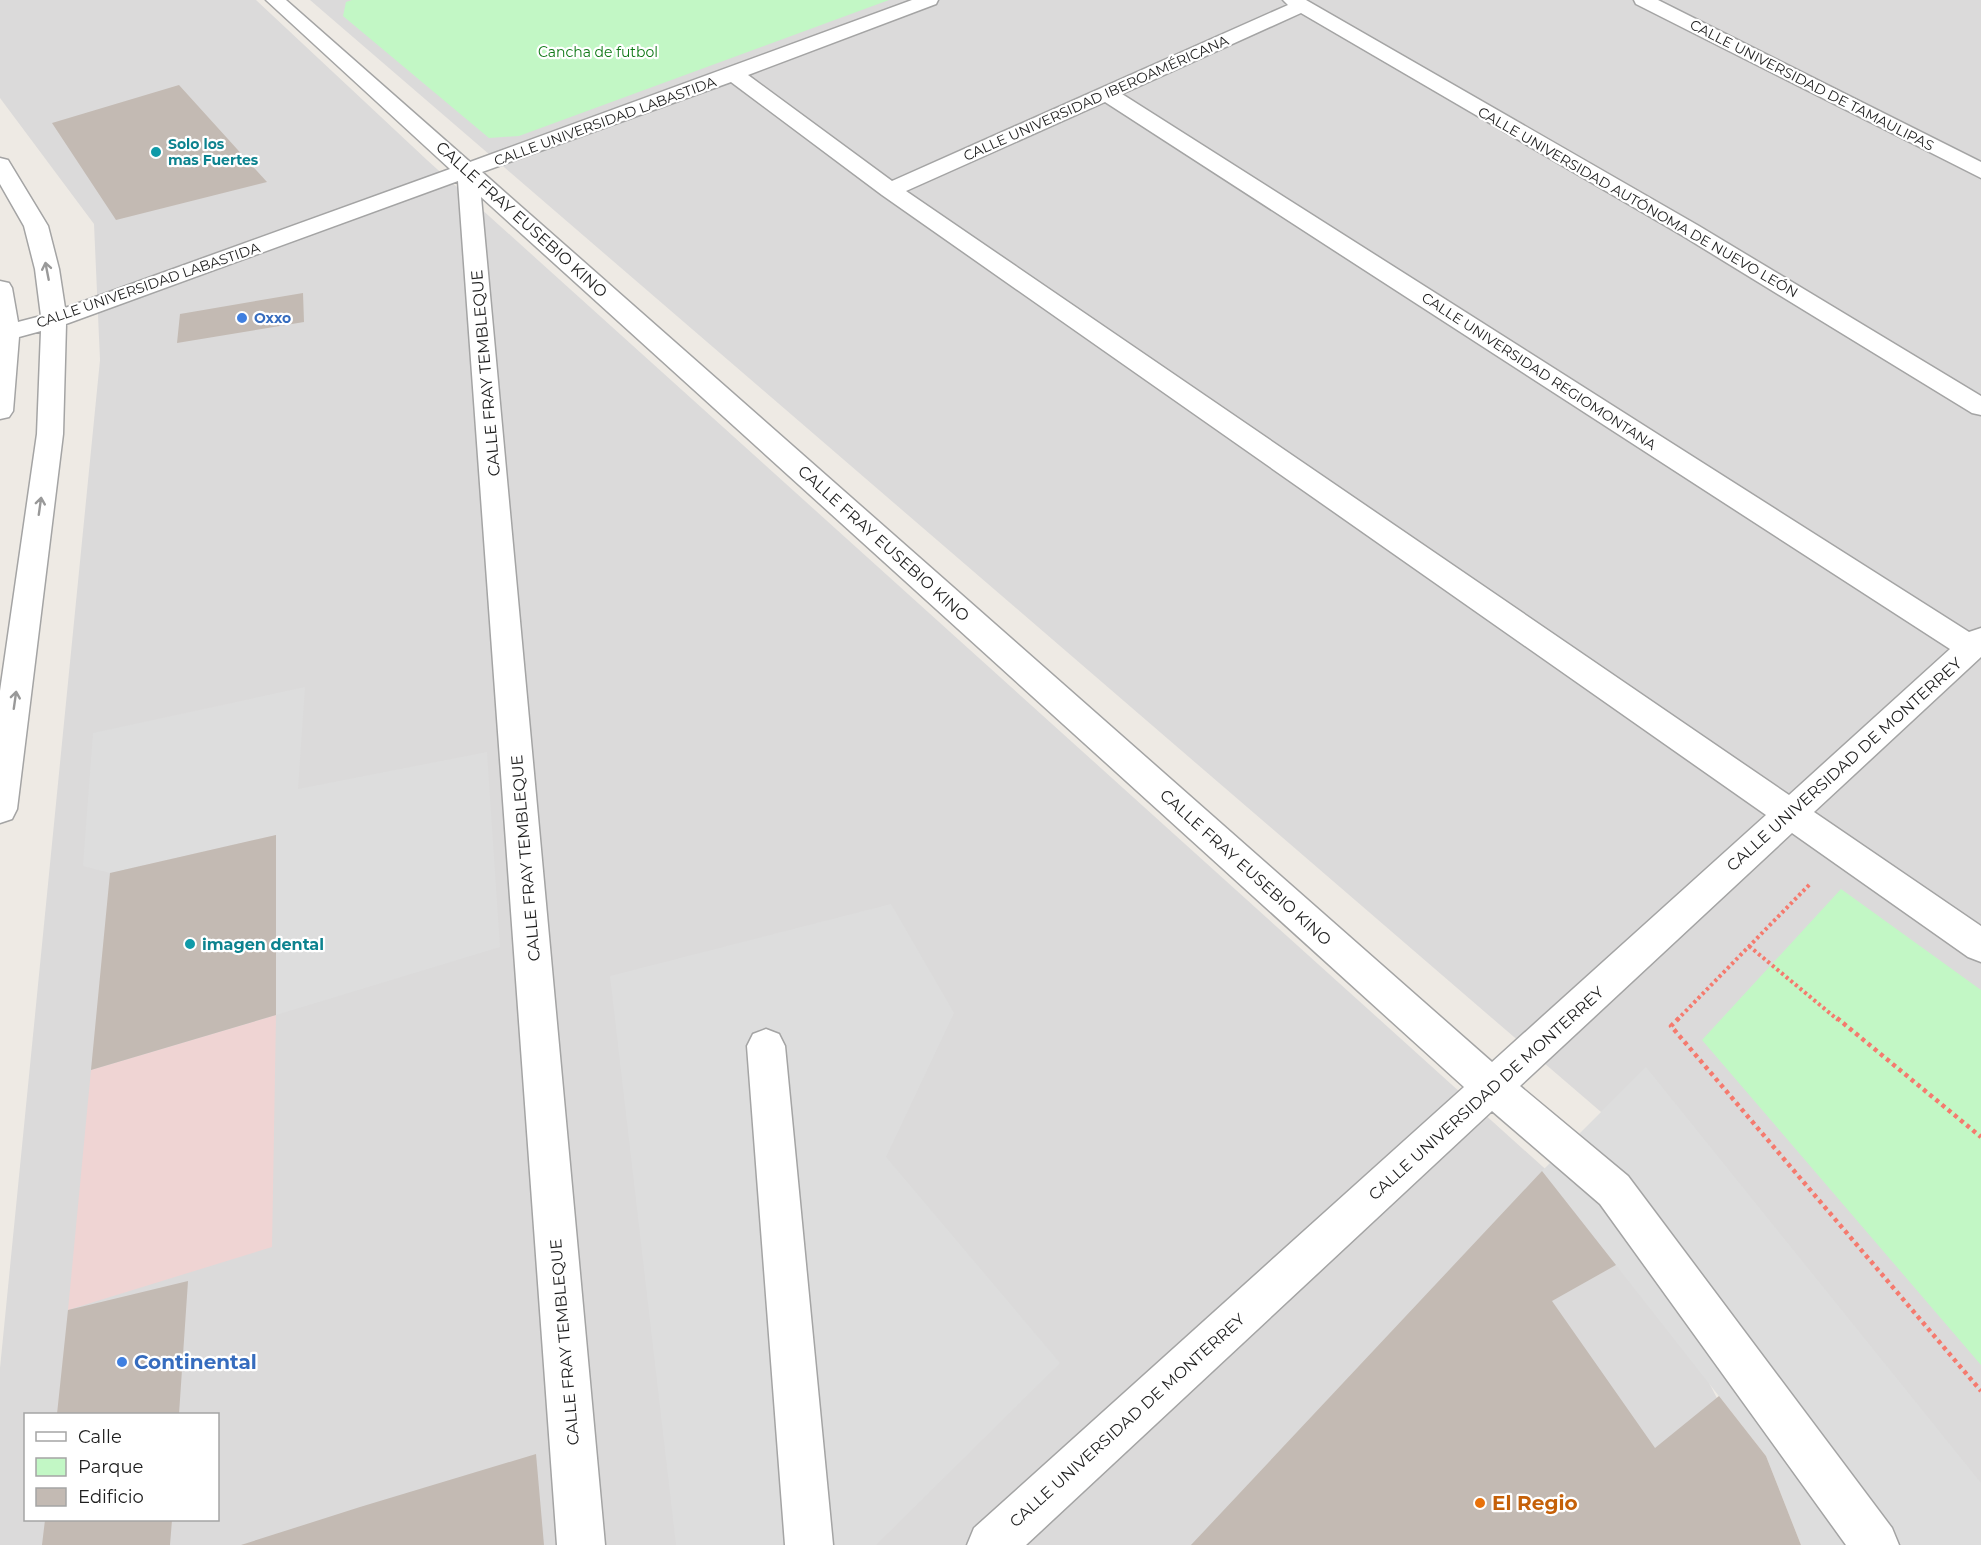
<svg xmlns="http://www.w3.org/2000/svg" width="1981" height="1545" font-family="Montserrat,sans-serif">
<rect width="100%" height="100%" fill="#eeeae4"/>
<path fill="#dbdada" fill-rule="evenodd" d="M0,0h256l171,160 1218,1099 148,286h-1793v-177l100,-1008 -6,-136 -94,-126zM26,1414h192v106h-192z
M310,0h1671v1545l-373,-427z"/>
<path fill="#efd4d3" d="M276,1015l-4,232 -204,63 23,-240z"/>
<path fill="#c2f7c5" d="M352,0h537l-370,136 -30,2 -146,-122 3,-14z
M1841,889l140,101v375l-279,-325z"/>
<path fill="#ddd" d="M305,687l-7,102 189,-37 13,195 -224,68v-180l-166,38 -27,-7 10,-133z
M891,904l63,109 -68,144 174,206 -184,182h-200l-66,-569z
M1646,1067l335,416v62h-180l-35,-89 -224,-285z"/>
<path fill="#c3bab3" d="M179,85l88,97 -151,38 -64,-97z
M303,293l1,29 -127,21 3,-29z
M276,835v180l-185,55 19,-197z
M1542,1171l74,94 -64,36 103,147 64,-52 47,60 35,89h-610z
M188,1281l-9,133h-122l11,-104z
M536,1454l8,91h-303l119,-38z
M45,1520h127l-2,25h-128z"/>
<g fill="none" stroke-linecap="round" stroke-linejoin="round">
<g stroke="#a4a4a4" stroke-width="3">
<path id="minor" d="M266,0h20l184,162 442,-162h26l-2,4 -188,71 144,106 396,-176 -5,-5h23l393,226 282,170v19l-9,-2 -289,-177 -382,-223 -179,81 847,538 12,-4v29l-167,155 167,114v36l-13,-5 -176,-124 -272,253 108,90 264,352 7,17h-53l-246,-341 -108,-93 -466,434h-59l7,-17 490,-441 -983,-890 124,1348h-48l-99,-1364 -392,143 -3,110 -46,375 -5,10 -12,4v-132l37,-257 4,-103 -22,6 -6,74 -4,6 -9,2v-138l9,2 3,5 6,34 23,-6 -6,-47 -11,-43 -24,-42v-26l8,2 40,66 11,43 6,39 385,-139zM731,82l151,113 884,620 -274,247 -1010,-890zM1105,102l845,547 -161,146 -883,-604z
M1634,0h24l323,162v16l-345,-174z
M766,1029l13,5 6,12 48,499h-48l-38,-499 6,-12z"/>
</g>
<path stroke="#f57a6e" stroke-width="4" stroke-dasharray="3 3" stroke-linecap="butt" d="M1749,946l89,74
M1677,1020l134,-137"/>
<path stroke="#f57a6e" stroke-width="4.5" stroke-dasharray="4 4" stroke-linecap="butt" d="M1679,1018l-8,8 310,365
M1837,1018l144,119"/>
<use href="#minor" fill="#fff" fill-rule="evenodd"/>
</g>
<defs><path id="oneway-shaft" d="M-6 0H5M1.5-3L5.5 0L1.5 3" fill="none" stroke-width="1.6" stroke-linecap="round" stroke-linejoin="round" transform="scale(1.5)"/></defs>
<g stroke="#999">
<use href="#oneway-shaft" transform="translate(47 271) rotate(-101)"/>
<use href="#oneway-shaft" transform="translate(40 506) rotate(-82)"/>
<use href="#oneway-shaft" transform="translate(15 700) rotate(-82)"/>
</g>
<g fill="#0f9aa8" stroke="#fff" stroke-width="2">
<circle cx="156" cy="152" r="6"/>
<circle cx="190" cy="944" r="6"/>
</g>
<g fill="#3f7fe0" stroke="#fff" stroke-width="2">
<circle cx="242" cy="318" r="6"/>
<circle cx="122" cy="1362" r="6"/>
</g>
<circle fill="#e8710a" stroke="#fff" stroke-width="2" cx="1480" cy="1503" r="6"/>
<g text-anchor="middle" stroke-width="4.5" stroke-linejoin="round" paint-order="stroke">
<g font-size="14" fill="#0f7816" stroke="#fff">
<text x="598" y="57">Cancha de futbol</text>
</g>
<g font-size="14" fill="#1d1d1d" stroke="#fff">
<text transform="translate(1812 85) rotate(27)" y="5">CALLE UNIVERSIDAD DE TAMAULIPAS</text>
<text transform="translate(1096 98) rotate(-24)" y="5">CALLE UNIVERSIDAD IBEROAMÉRICANA</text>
<text transform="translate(605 121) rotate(-20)" y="5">CALLE UNIVERSIDAD LABASTIDA</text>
<text transform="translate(1638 202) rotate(30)" y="5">CALLE UNIVERSIDAD AUTÓNOMA DE NUEVO LEÓN</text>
<text transform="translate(148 285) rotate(-19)" y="5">CALLE UNIVERSIDAD LABASTIDA</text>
<text transform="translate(1539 371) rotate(33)" y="5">CALLE UNIVERSIDAD REGIOMONTANA</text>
</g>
<g font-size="14" font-weight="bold" fill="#0d838f" stroke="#fff" text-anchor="start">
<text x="168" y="149">Solo los<tspan x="168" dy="16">mas Fuertes</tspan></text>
</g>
<g font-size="14" font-weight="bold" fill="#366cbe" stroke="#fff" text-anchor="start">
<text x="254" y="323">Oxxo</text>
</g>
<g font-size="16" fill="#1d1d1d" stroke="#fff">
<text transform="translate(522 219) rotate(42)" y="6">CALLE FRAY EUSEBIO KINO</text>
<text transform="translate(485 373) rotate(-95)" y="6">CALLE FRAY TEMBLEQUE</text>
<text transform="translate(884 543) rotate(42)" y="6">CALLE FRAY EUSEBIO KINO</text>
<text transform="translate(1844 764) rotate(-42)" y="6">CALLE UNIVERSIDAD DE MONTERREY</text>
<text transform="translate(525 858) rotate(-95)" y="6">CALLE FRAY TEMBLEQUE</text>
<text transform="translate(1246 867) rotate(42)" y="6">CALLE FRAY EUSEBIO KINO</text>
<text transform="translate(1486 1093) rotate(-42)" y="6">CALLE UNIVERSIDAD DE MONTERREY</text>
<text transform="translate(564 1342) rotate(-95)" y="6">CALLE FRAY TEMBLEQUE</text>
<text transform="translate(1127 1420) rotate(-42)" y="6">CALLE UNIVERSIDAD DE MONTERREY</text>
</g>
<g font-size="16" font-weight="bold" fill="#0d838f" stroke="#fff" text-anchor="start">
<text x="202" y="950">imagen dental</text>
</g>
<g font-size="20" font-weight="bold" fill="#366cbe" stroke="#fff" text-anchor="start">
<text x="134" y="1369">Continental</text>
</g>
<g font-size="20" font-weight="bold" fill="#c56008" stroke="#fff" text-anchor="start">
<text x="1492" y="1510">El Regio</text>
</g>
</g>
<rect x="24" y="1413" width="195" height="108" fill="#ffffff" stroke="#a5a5a5" stroke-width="1.5"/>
<rect x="36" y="1432" width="30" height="9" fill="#ffffff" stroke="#a5a5a5" stroke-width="1.5"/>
<text x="78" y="1443" font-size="18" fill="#1d1d1d">Calle</text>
<rect x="36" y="1458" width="30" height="18" fill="#c2f7c5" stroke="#a5a5a5" stroke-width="1.5"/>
<text x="78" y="1473" font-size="18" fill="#1d1d1d">Parque</text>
<rect x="36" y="1488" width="30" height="18" fill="#c3bab3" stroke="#a5a5a5" stroke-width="1.5"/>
<text x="78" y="1503" font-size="18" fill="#1d1d1d">Edificio</text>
</svg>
